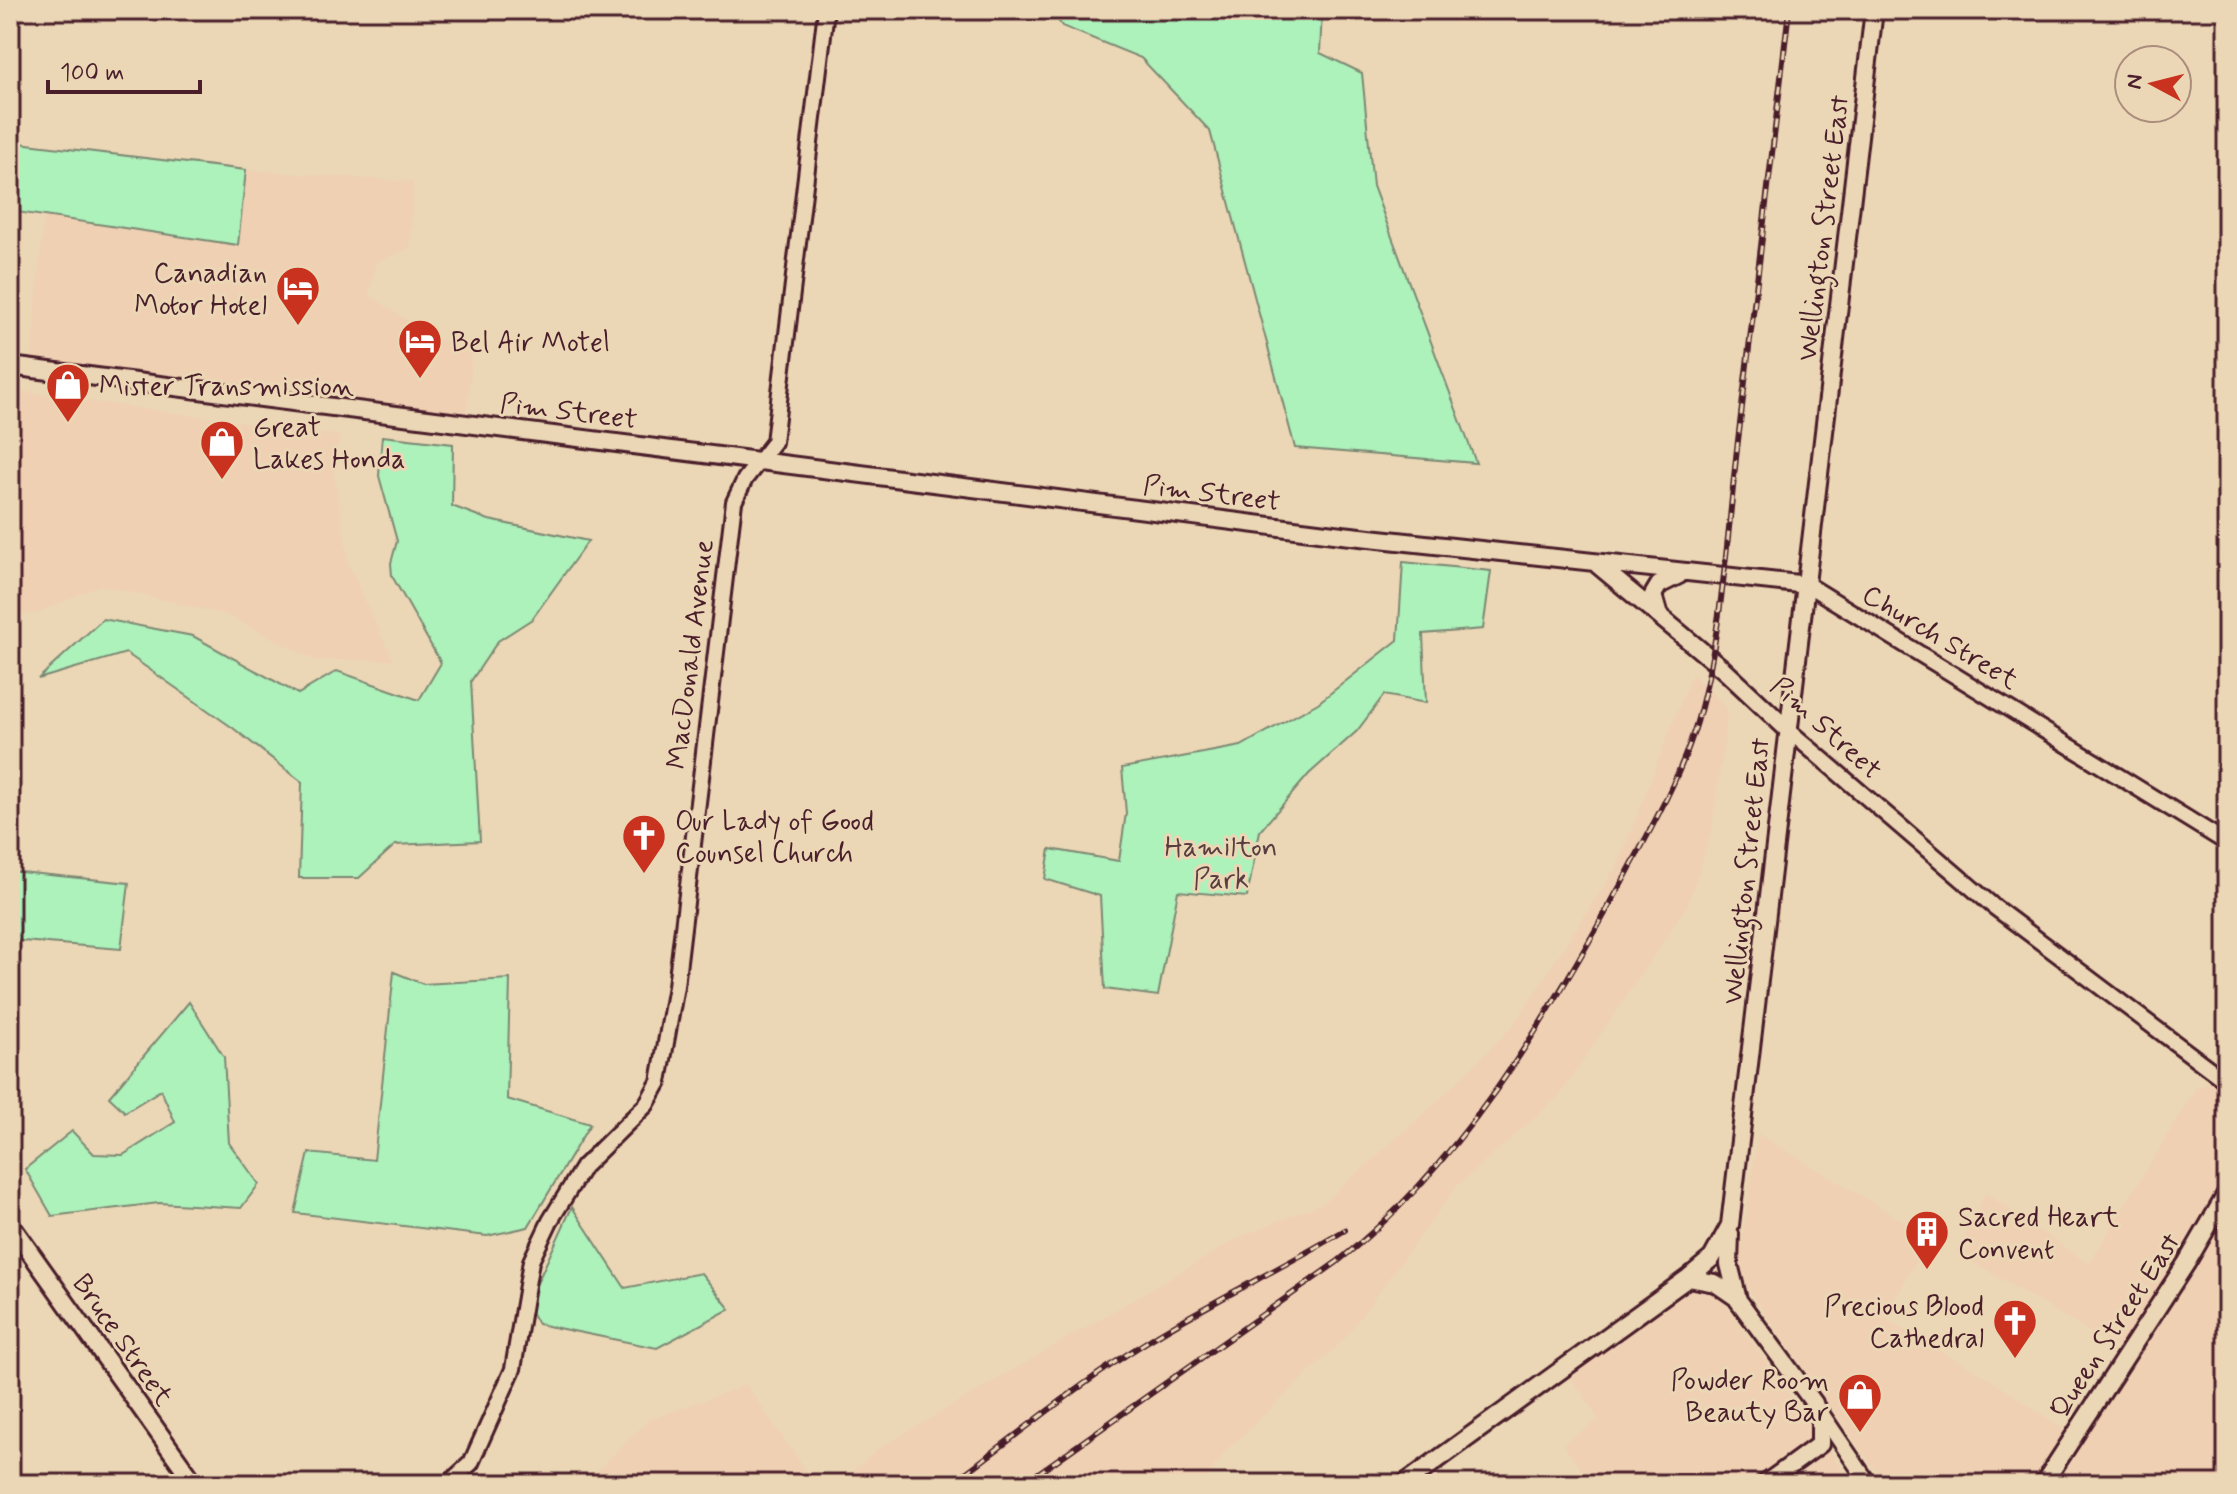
<svg xmlns="http://www.w3.org/2000/svg" width="2237" height="1494" font-family="Mynerve,sans-serif">
<rect width="100%" height="100%" fill="#ebd7b5"/>
<filter id="ink" filterUnits="userSpaceOnUse"><feTurbulence type="fractalNoise" baseFrequency=".0125" numOctaves="2"/><feDisplacementMap in="SourceGraphic" scale="16" xChannelSelector="R" yChannelSelector="G"/><feConvolveMatrix kernelMatrix="1 2 1 2 8 2 1 2 1" color-interpolation-filters="sRGB"/></filter>
<g filter="url(#ink)">
<path fill="#efd0b3" d="M246,170l167,12 -3,66 -34,14 -7,33 64,43 40,7 -6,71 -436,-58 13,-142 193,29z
M10,211l11,2 -11,85z
M10,390l330,46 -7,31 16,99 44,94h-78l-88,-45 -127,-30 -64,29 -26,-1z
M1692,674l36,36 -16,119 -24,75 -128,191 -103,91 -112,152 -120,114 -23,32h-363l39,-35 364,-213 81,-33 110,-97 79,-79 106,-163z
M2209,1082l18,15v387h-342l-148,-210 21,-140 172,103 -46,81 104,60 79,53 50,-83 -161,-96 29,-59 104,71 107,-176z
M1706,1277l147,207h-260l-31,-40 37,-24 -32,-49 94,-60z
M746,1385l70,99h-233l66,-64z"/>
<path fill="#adf1bb" stroke="#7c8873" stroke-width="2" d="M1051,10h271l-2,43 42,20 11,113 103,277 -181,-15 -85,-317 -69,-73 -79,-32z
M10,142l236,28 -8,75 -228,-34z
M382,436l71,8 -1,62 37,14 99,21 -56,78 -34,22 -27,40 9,160 -85,4 -36,33h-60l3,-96 -69,-54 -107,-75 -88,26 65,-60 90,17 105,58 39,-23 82,29 22,-37 -49,-87 -1,-13 6,-22 -18,-65z
M1403,562l88,9 -8,58 -60,5 3,69 -42,-8 -27,36 -48,43 -49,57 -13,66 -69,-6 -20,105 -53,-7 -5,-93 -55,-17 5,-30 69,12 7,-48 -4,-45 119,-22 77,-43 80,-63z
M10,871l119,12 -8,66 -111,-9z
M394,972l29,12 87,-5 -3,120 83,25 -62,103 -41,9 -192,-23 14,-60 65,7z
M189,1002l35,55 5,86 30,41 -18,24 -82,-5 -107,13 -27,-47 47,-38 22,23 29,1 52,-33 -14,-32 -36,22 -16,-15z
M572,1207l53,81 76,-15 29,36 -73,39 -119,-24 -11,-19z"/>
<g fill="none" stroke-linecap="round" stroke-linejoin="round">
<g stroke="#4a1f2b" stroke-width="20">
<path id="tertiary" d="M1808,585l419,258
M1787,729l206,177 234,176
M1819,1410l50,74
M448,1484l23,-21 42,-94 18,-108 19,-40 33,-54 63,-62 13,-23 17,-96 58,-484 11,-23 29,-37 52,-432"/>
</g>
<g stroke="#4a1f2b" stroke-width="22">
<path id="secondary" d="M10,366l1332,169 466,50
M1598,565l125,104 64,60
M1659,616l-6,-21 6,-10 20,-10
M10,1224l185,260
M1730,1234l-1,30 9,36 76,103 6,19v22l-55,40
M1688,1278l27,5 22,15
M1404,1484l284,-206 24,-20 18,-33 144,-1215
M2043,1484l144,-222 40,-69"/>
</g>
<use href="#tertiary" stroke="#ebd7b5" stroke-width="14"/>
<use href="#secondary" stroke="#ebd7b5" stroke-width="16"/>
<g stroke="#4a1f2b" stroke-width="6">
<path id="rail" d="M951,1484c65,-48 129,-101 197,-143 64,-40 133,-72 197,-111
M1023,1484l314,-222c122,-95 207,-238 281,-372 29,-54 61,-109 79,-168 25,-88 30,-183 40,-273 18,-147 35,-293 52,-439"/>
</g>
<use href="#rail" stroke="#ebd7b5" stroke-width="3" stroke-dasharray="9" stroke-linecap="butt"/>
</g>
</g>
<defs>
<g id="hotel-pin" transform="scale(2.3)"><path d="M0 17L-7.5 6A9.5 9.5 0 1 1 7.5 6Z" fill="#c8321e" stroke="#ebd7b5"/><path d="M-6-4.5h1.5V1H6V5H4.5V3h-9V5H-6ZM-4 0a1.8 1.8 0 1 1 3.6 0ZM.5 0V-2.5h3Q6-2.5 6 0Z" fill="#fff"/></g>
<g id="shop-pin" transform="scale(2.3)"><path d="M0 17L-7.5 6A9.5 9.5 0 1 1 7.5 6Z" fill="#c8321e" stroke="#ebd7b5"/><path d="M-5-2.5h2.3a2.7 3.5 0 0 1 5.4 0H5L5.5 6h-11ZM-1.5-2.5h3a1.5 2.3 0 0 0-3 0Z" fill="#fff"/></g>
<g id="church-pin" transform="scale(2.3)"><path d="M0 17L-7.5 6A9.5 9.5 0 1 1 7.5 6Z" fill="#c8321e" stroke="#ebd7b5"/><path d="M-1.2-6h2.4v3.5h3.3v2.4h-3.3V6h-2.4V-.1h-3.3v-2.4h3.3Z" fill="#fff"/></g>
<g id="building-pin" transform="scale(2.3)"><path d="M0 17L-7.5 6A9.5 9.5 0 1 1 7.5 6Z" fill="#c8321e" stroke="#ebd7b5"/><path d="M-4-6H4V6H1V3H-1V6H-4ZM-2.5-4.3h1.7v1.8h-1.7ZM.8-4.3h1.7v1.8H.8ZM-2.5-1h1.7V.8h-1.7ZM.8-1h1.7V.8H.8Z" fill="#fff"/></g>
</defs>
<g fill-rule="evenodd">
<use href="#hotel-pin" x="298" y="288"/>
<use href="#hotel-pin" x="420" y="341"/>
<use href="#shop-pin" x="68" y="385"/>
<use href="#shop-pin" x="222" y="442"/>
<use href="#church-pin" x="644" y="836"/>
<use href="#building-pin" x="1927" y="1232"/>
<use href="#church-pin" x="2015" y="1321"/>
<use href="#shop-pin" x="1860" y="1395"/>
</g>
<g text-anchor="middle" stroke-width="6" stroke-linejoin="round" paint-order="stroke">
<g font-size="28" fill="#4a1f2b" stroke="#ebd7b5">
<text transform="translate(1822 228) rotate(-83)" y="10">Wellington Street East</text>
<text transform="translate(569 410) rotate(7)" y="10">Pim Street</text>
<text transform="translate(1212 492) rotate(7)" y="10">Pim Street</text>
<text transform="translate(1941 636) rotate(31)" y="10">Church Street</text>
<text transform="translate(689 654) rotate(-83)" y="10">MacDonald Avenue</text>
<text transform="translate(1827 727) rotate(42)" y="10">Pim Street</text>
<text transform="translate(1745 871) rotate(-84)" y="10">Wellington Street East</text>
<text transform="translate(2114 1325) rotate(-57)" y="10">Queen Street East</text>
<text transform="translate(124 1339) rotate(55)" y="10">Bruce Street</text>
</g>
<g font-size="28" fill="#4a1f2b" stroke="#ebd7b5" text-anchor="start">
<text x="267" y="282" text-anchor="end">Canadian<tspan x="267" dy="32">Motor Hotel</tspan></text>
<text x="451" y="351">Bel Air Motel</text>
<text x="99" y="395">Mister Transmission</text>
<text x="253" y="436">Great<tspan x="253" dy="32">Lakes Honda</tspan></text>
<text x="675" y="830">Our Lady of Good<tspan x="675" dy="32">Counsel Church</tspan></text>
<text x="1958" y="1226">Sacred Heart<tspan x="1958" dy="32">Convent</tspan></text>
<text x="1984" y="1315" text-anchor="end">Precious Blood<tspan x="1984" dy="32">Cathedral</tspan></text>
<text x="1829" y="1389" text-anchor="end">Powder Room<tspan x="1829" dy="32">Beauty Bar</tspan></text>
</g>
<g font-size="28" fill="#593e41" stroke="#ebd7b5">
<text x="1221" y="856">Hamilton<tspan x="1221" dy="32">Park</tspan></text>
</g>
</g>
<rect width="2237" height="1494" fill="none" stroke="#ebd7b5" stroke-width="40"/>
<rect x="20" y="20" width="2197" height="1454" fill="none" stroke="#4a1f2b" stroke-width="3" filter="url(#ink)"/>
<g transform="translate(2153 84) rotate(277)"><circle r="38" fill="#ebd7b5" stroke="#ab8d7e" stroke-width="2"/>
<path d="M0-6L14 30L0 20L-14 30Z" fill="#c8321e"/>
<text y="-12" font-size="22" font-weight="bold" text-anchor="middle" fill="#4a1f2b">N</text>
</g>
<path d="M48 80v12h152v-12" fill="none" stroke="#4a1f2b" stroke-width="4"/>
<text x="60" y="80" font-size="24" fill="#4a1f2b" stroke="#ebd7b5" stroke-width="6" paint-order="stroke">100 m</text>
</svg>
